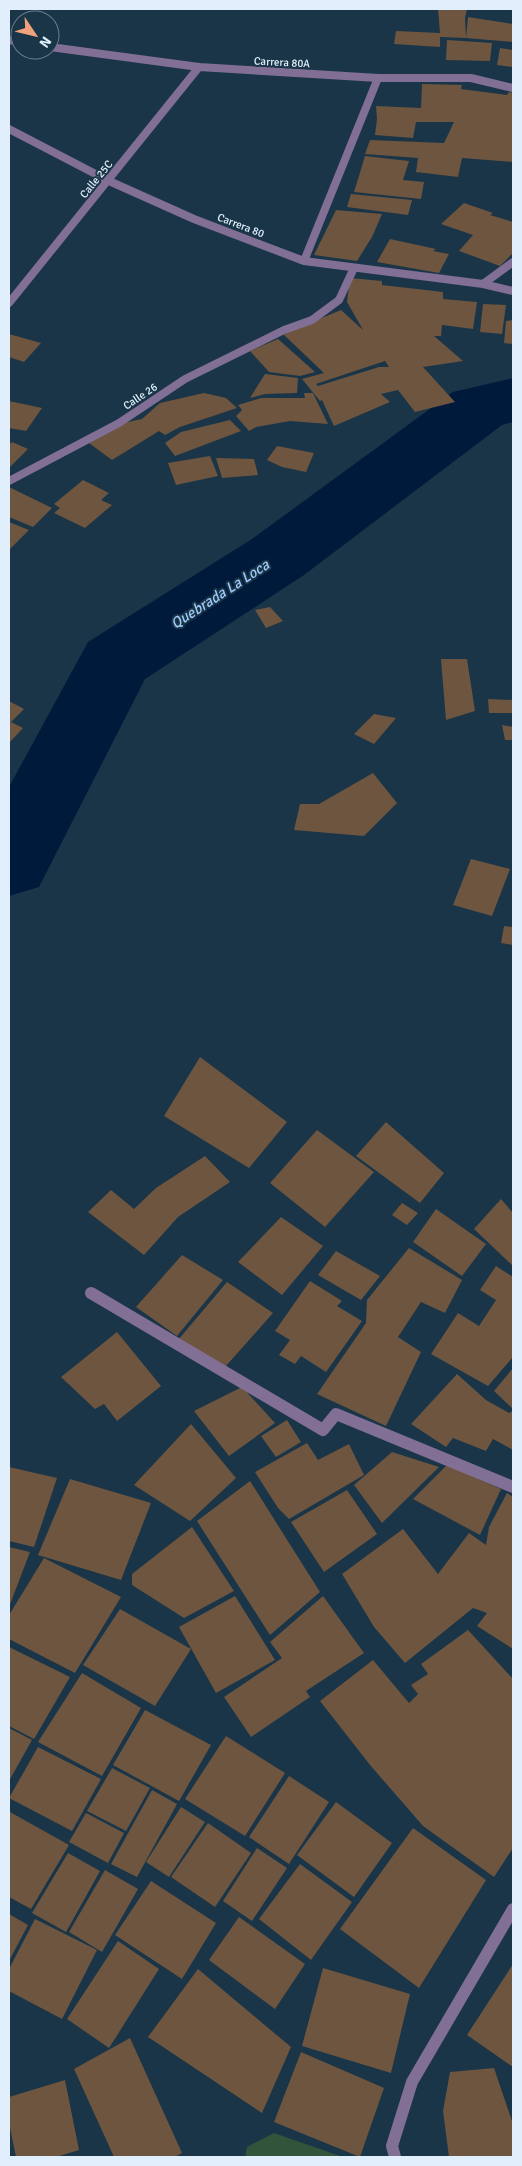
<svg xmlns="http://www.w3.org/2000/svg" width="522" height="2166" font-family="Signika,sans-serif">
<rect width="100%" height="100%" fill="#1a3547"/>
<path fill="#31543a" d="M274,2133l69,24h-98l2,-10z"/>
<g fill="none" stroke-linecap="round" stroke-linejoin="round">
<path fill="#001a3c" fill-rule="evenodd" d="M513,378v44l-11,3 -198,150 -159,104 -106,208 -30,9v-109l79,-145 164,-103 201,-147z"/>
</g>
<path fill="#6d553f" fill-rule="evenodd" d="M438,9h29l-2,9 1,20 -26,-1v10l-46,-3 2,-13 44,2z
M468,17l45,7v18l-47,-4z
M447,40l45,3 -2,18 -44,-1z
M500,48l13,2v17l-16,-2z
M422,84l40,1 -1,4 46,6 2,-3 4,1v69l-51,-4 -4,19 -42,-5 2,-14 -53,-4 5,-14 74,3 10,-21h-38l-3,16 -38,-3 2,-16 -1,-13 45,2z
M365,156l44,5 -6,19 21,2 -3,17 -67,-7z
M351,194l61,6 -4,15 -61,-8z
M464,203l29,10 -3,2 23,7v31l-13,13 -41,-15 14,-16 -32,-11z
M336,210l46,4 -10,23 -15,24 -43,-6z
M390,239l46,10 -3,2 16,3 -10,19 -62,-11z
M350,278l32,3v4l61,7v7l34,3 -4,27 -31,-4 -1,11h-7l29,25 -40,6 32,35 -40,10 -17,-22 -17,4 9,8 -56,24 -12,-26 -2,1 -18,-22 22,-6 -41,-39 58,-24 22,20 -16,-28zM385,361l4,6h-10l-61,19 -2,-2z
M483,304l23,1 -4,29 -22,-2z
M513,320v24l-9,-1 2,-22z
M9,334l32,9 -17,19 -15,-5z
M278,339l37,33 -15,4 -31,-4 -19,-21z
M265,374l33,4 -1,15 -32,1 -15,4z
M204,393l22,5 11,10 -57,19 -15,8 -6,-4 -47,29 -23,-17 34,-20 19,-4 18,-16z
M304,393h9l15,31 -38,-3 -34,6 -7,4 -13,-15 6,-6 -4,-5 23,-7h44z
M9,401l33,7 -16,23 -17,-3z
M230,420l11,11 -66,25 -10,-13 16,-11z
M12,442l16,7 -19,19v-23z
M277,446l37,7 -8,19 -24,-5 -15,-7z
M210,456l8,20 -42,9 -8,-22z
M216,458l38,1 4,16 -36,3z
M83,480l26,13 -8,7 11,5 -27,23 -31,-15 6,-5 -6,-4z
M9,487l43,21 -19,19 -24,-10z
M9,522l20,8 -20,20z
M270,607l13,14 -17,7 -11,-18z
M441,659h26l8,52 -29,9z
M488,699l25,1v13h-24z
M9,701l15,8 -13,13 12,6 -14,15z
M374,714l22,4 -22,26 -20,-10z
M502,725l11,2v13h-8z
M373,773l24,30 -33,33 -70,-6 6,-26h19z
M471,859l39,10 -18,47 -39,-11z
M504,926l9,1v18l-12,-2z
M200,1057l87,65 -38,46 -85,-52z
M386,1122l58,51 -24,30 -64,-47z
M317,1130l57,42 -49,55 -55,-44z
M205,1156l25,26 -52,35 -34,38 -56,-43 23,-22 23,19 22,-21z
M501,1199l12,14v53l-39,-37z
M402,1203l16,10 -11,12 -15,-10z
M436,1209l50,35 -24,32 -49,-34z
M281,1217l42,29 -41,49 -44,-33z
M409,1248l53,32 -17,33 -24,-11 -23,35 23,15 -35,74 -69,-32 49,-71 1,-23z
M336,1251l44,25 -19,24 -43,-25z
M182,1255l41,25 -46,56 -41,-29z
M496,1266l17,11v80l-25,29 -57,-32 27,-41 21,13 17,-26 -16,-10z
M310,1281l32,20 -5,5 25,15 -36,51 -25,-16 -6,8 -16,-9 11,-15 -15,-9z
M227,1282l46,31 -48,54 -47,-27z
M117,1332l44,54 -44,35 -13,-17 -9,5 -34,-32z
M513,1368v41l-19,-18z
M457,1374l29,26 23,13 4,-2v39l-20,-11 -7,12 -33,-13 -7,9 -35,-23z
M242,1387l33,36 -46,33 -35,-45z
M287,1420l14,22 -25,15 -15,-21z
M191,1424l45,54 -46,43 -56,-36z
M307,1443l11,17 31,-16 15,31 -75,44 -11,-11 -23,-36z
M392,1452l47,15 -57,56 -28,-38z
M447,1465l54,24 -21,46 -67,-36z
M9,1467l48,11 -23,69 -25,-6z
M70,1479l81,24 -30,77 -83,-25z
M250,1481l70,111 -50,43 -73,-114z
M347,1490l30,44 -53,38 -33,-50z
M507,1493l6,4v152l-36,-23 10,-13 -14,-5 -68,55 -31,-36 -32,-53 61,-45 35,45 31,-41 17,12 3,-18z
M192,1527l42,64 -50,27 -52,-33v-11z
M9,1547l21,5 -21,55z
M44,1558l77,39 -46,76 -66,-34v-24z
M235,1596l40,64 -59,33 -37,-66z
M323,1596l41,57 -58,38 4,6 -59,40 -27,-40 58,-39 -12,-16z
M120,1609l71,40 -36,57 -72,-41z
M468,1630l45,49v169l-19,29 -71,-51 -53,-61 -50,-64 53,-41 36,43 9,-9 -7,-9 17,-11 -7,-10z
M9,1647l61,30 -36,62 -25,-13z
M82,1673l59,35 -39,68 -64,-34z
M145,1710l66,35 -32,56 -66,-36z
M9,1728l23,12 -23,41z
M226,1736l59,37 -40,63 -60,-37z
M38,1747l63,32 -29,52 -63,-33z
M112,1768l38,20 -24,43 -39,-20z
M289,1776l40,26 -40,62 -40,-27z
M152,1790l25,14 -40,73 -26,-13z
M336,1802l56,41 -38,54 -57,-42z
M181,1807l24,15 -36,55 -23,-15z
M10,1812l59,33 -38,64 -22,-12z
M86,1813l38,20 -16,30 -39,-21z
M208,1823l43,30 -36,54 -44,-30z
M413,1828l73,52 -67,108 -79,-59z
M257,1848l30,20 -35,53 -29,-20z
M68,1853l32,18 -34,61 -34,-19z
M300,1864l52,38 -41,58 -52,-41z
M105,1870l33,19 -36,63 -33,-20z
M151,1881l65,42 -34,56 -67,-44z
M9,1914l19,11 -19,36z
M239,1917l66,47 -30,45 -66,-49z
M35,1919l62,31 -35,69 -53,-28v-22z
M118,1941l41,28 -50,79 -42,-29z
M513,1964v103l-46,-32z
M323,1968l87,26 -19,79 -89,-27z
M198,1969l93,78 -29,66 -114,-76z
M130,2038l52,115 -7,4h-61l-40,-88z
M301,2052l83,36 -24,69 -86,-35z
M494,2068l19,56v33h-64l-6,-46 7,-39z
M65,2080l14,70 -23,7h-40l-7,-34v-26z"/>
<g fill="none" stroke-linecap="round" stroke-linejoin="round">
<path stroke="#826f95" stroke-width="8" d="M9,40l11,2
M50,47l149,20 179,11h93l42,10
M9,129l100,52 85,38 110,42 179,23 30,7
M304,261l74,-183
M483,284l30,-22
M9,303l190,-236
M9,481l110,-58 66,-44 99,-49 28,-10 27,-20 15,-32"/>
<path stroke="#826f95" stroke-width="12" d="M91,1293l232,137 13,-16 177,73
M395,2157l-3,-11 20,-64 101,-173"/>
</g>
<g text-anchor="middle" stroke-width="4" stroke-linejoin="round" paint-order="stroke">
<g font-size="11" fill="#e0effb" stroke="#1a3547">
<text transform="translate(282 62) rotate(3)" y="4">Carrera 80A</text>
<text transform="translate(96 179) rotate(-51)" y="4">Calle 25C</text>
<text transform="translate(241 225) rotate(21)" y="4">Carrera 80</text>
<text transform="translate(140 396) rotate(-34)" y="4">Calle 26</text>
</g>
<g font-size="15" font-style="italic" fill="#9fcafc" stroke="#1a3547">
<text transform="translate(220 594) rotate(-33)" y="5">Quebrada La Loca</text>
</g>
</g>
<rect width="522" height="2166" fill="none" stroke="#e0effb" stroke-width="20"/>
<g transform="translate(35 35) rotate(125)"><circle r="24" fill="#1a3547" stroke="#697f8f"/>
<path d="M0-4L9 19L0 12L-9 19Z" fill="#f0a27a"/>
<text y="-8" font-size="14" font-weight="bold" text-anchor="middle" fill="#e0effb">N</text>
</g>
</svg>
